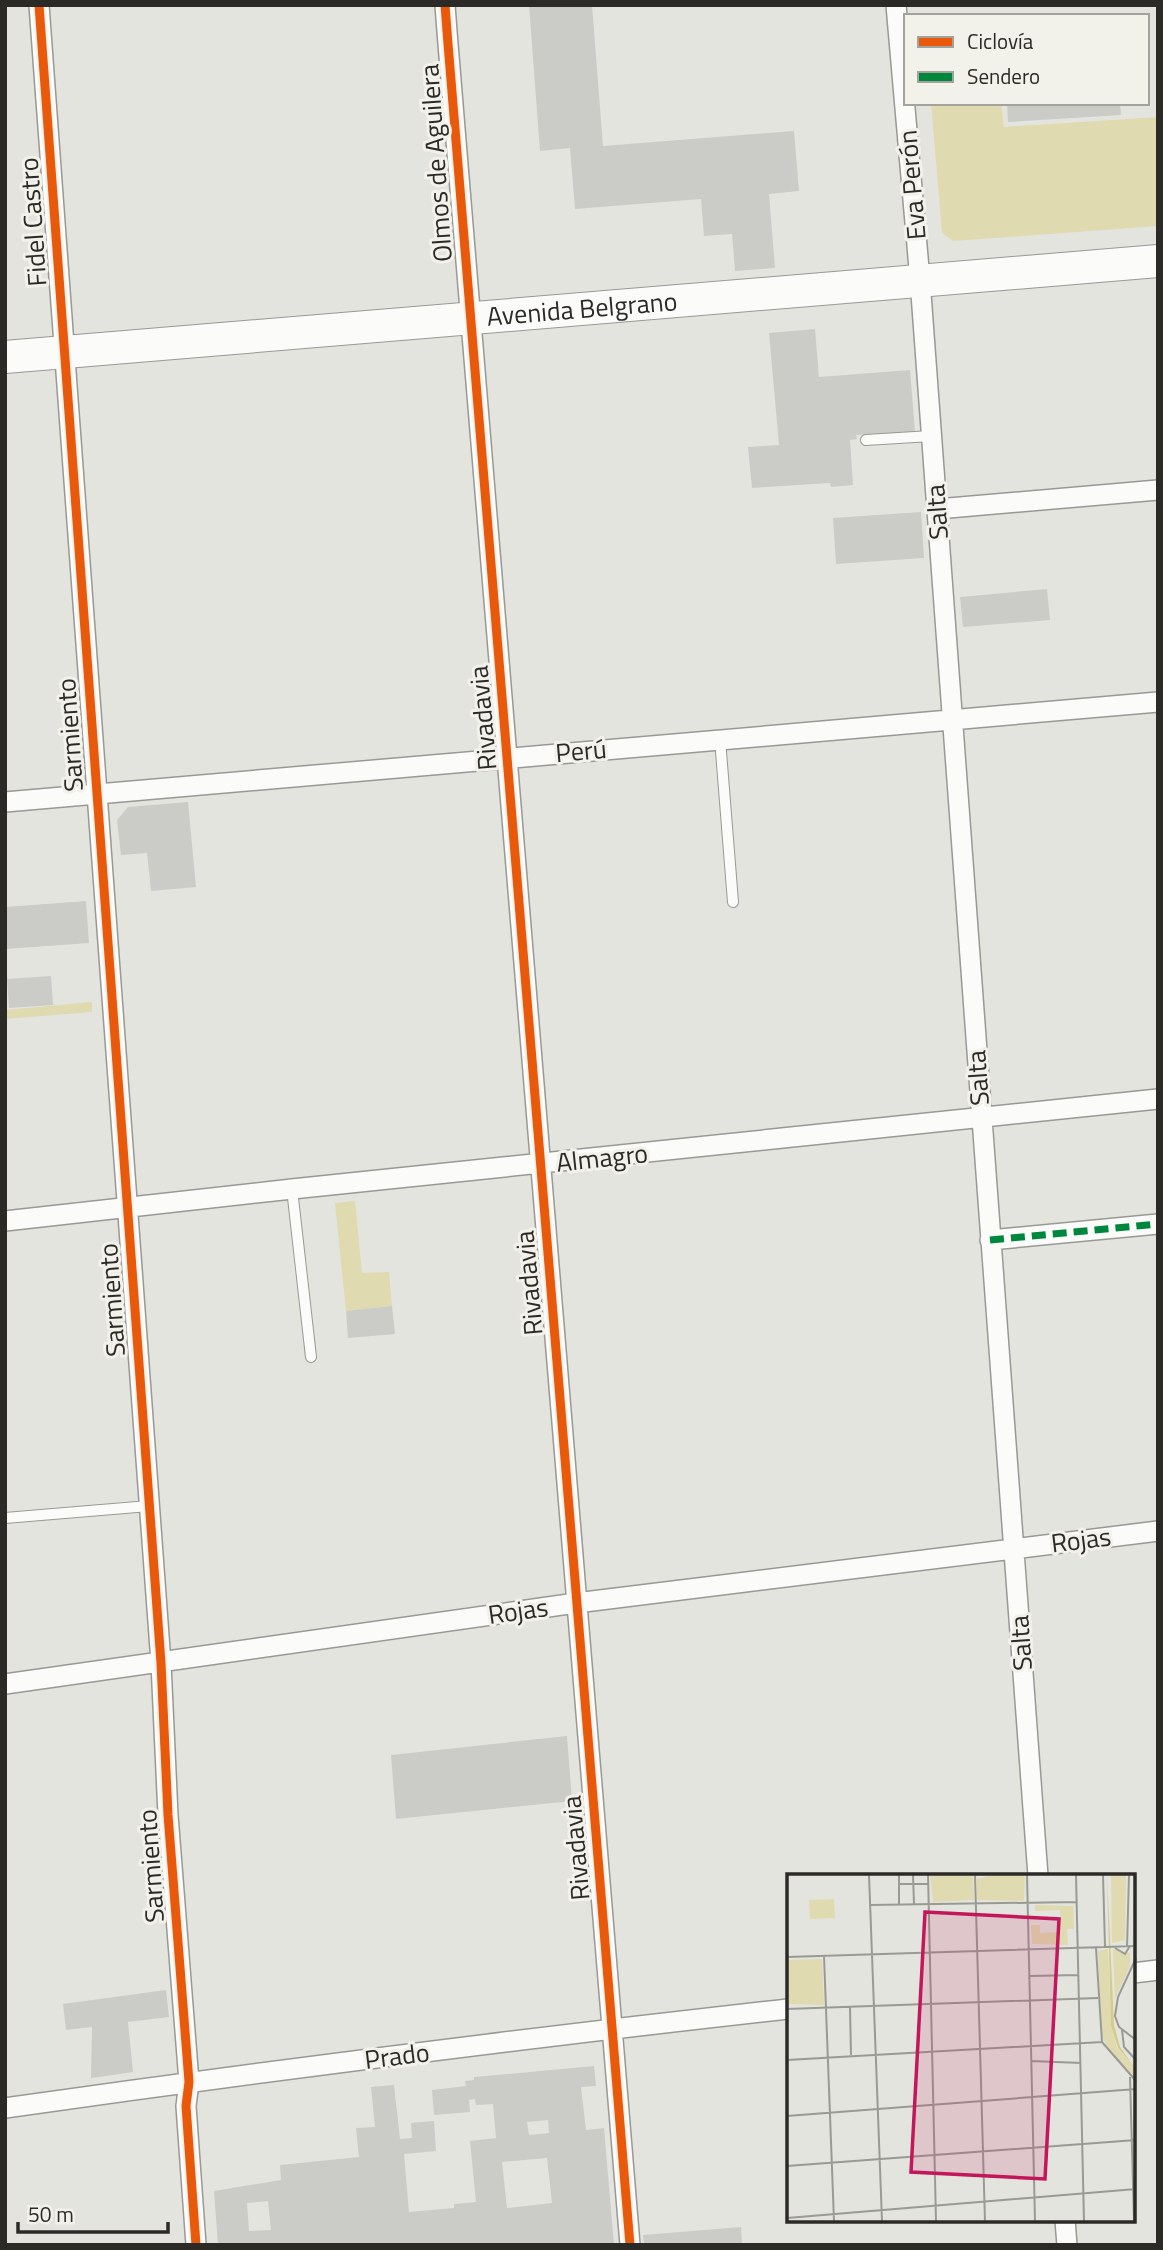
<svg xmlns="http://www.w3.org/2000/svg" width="1163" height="2250" font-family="'Titillium Web',sans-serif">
<rect width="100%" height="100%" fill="#e4e4df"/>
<path fill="#dfdab0" d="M931,103h70l3,24 154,-10v109l-205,15 -11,-8z
M92,1002v10l-87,7v-9z
M355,1201l7,72 27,-1 3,34 -46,5 -11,-108z"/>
<path fill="#cbcbc8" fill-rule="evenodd" d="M529,5h63l11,141 191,-15 5,60 -30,3 6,74 -40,3 -3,-37 -28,2 -3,-37 -126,10 -5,-61 -30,3z
M1007,103h113l1,12 -113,7z
M815,329l4,48 91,-7 5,62 -59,3 1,4 -7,1 3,45 -22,2 -1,-4 -78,5 -4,-41 31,-2 -10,-112z
M921,512l3,46 -88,6 -3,-46z
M1047,589l3,31 -87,7 -3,-30z
M188,802l8,85 -45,4 -4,-38 -26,2 -4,-35 11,-13z
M86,901l3,42 -84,6v-42z
M51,976l2,29 -44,3 -2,-29z
M392,1306l3,28 -47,4 -2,-27z
M567,1736l5,65 -176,18 -5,-64z
M166,1990l3,27 -41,5 5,50 -42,6 1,-51 -26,3 -3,-26z
M594,2066l2,20 -15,1 5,43 18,-2 10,117h-396l-4,-54 67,-11 -1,-15 79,-8 -3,-29 19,-1 -4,-40 23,-2 6,54 12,-1 -1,-15 23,-2 2,30 -32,3 5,58 45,-4v-4l22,-2 -6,-61 26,-3 -3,-34 -17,1 -1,-6 -6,1 1,12 -36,3 -2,-25 34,-4 -1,-5 9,-1v-3zM548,2120l1,13 -20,2 -2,-13zM547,2158l5,45 -45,5 -5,-46zM268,2201l3,29 -22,1 -2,-28z
M741,2227l1,18h-98l-1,-10z"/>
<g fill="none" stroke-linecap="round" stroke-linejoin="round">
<g stroke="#989895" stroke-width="12">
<path id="service" d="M866,440l65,-4
M720,739l13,163
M292,1189l19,168
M5,1518l144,-12"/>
</g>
<g stroke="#989895" stroke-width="22">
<path id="minor" d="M39,5l122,1658 7,152 21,267 -3,24 10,139
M445,5c57,747 127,1493 185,2240
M896,5l24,275 118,1596
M937,509l221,-19
M5,802l1153,-100
M5,1221l287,-32 866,-90
M990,1240l168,-16
M5,1684l571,-81 582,-72
M1133,1973l25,-3
M5,2108c261,-37 522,-70 783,-99
M1065,2220l2,25"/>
</g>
<g stroke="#989895" stroke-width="34">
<g id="primary">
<path id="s1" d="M5,357l1153,-96"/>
</g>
</g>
<use href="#service" stroke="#fbfbfa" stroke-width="10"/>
<use href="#minor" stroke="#fbfbfa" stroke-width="19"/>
<use href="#primary" stroke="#fbfbfa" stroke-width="32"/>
<path stroke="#00873e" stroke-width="7" stroke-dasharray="14 7" stroke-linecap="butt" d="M990,1240l168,-16"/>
<g stroke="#f3f2ea" stroke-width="13">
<path id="cycleway" d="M39,5l122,1658 7,152 21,267 -3,24 10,139
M445,5c57,747 127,1493 185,2240"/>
</g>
<use href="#cycleway" stroke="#e8590c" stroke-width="9"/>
</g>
<g text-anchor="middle" stroke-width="6" stroke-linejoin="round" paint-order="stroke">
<g font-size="26" fill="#2b2a27" stroke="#f3f2ea">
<text transform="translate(436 163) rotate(-94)" y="9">Olmos de Aguilera</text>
<text transform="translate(912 185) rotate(-95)" y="9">Eva Perón</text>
<text transform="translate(33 222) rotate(-94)" y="9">Fidel Castro</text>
<text dy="9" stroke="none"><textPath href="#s1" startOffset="579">Avenida Belgrano</textPath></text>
<text transform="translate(937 512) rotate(-94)" y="9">Salta</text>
<text transform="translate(483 718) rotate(-95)" y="9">Rivadavia</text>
<text transform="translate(70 735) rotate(-94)" y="9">Sarmiento</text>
<text transform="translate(581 751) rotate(-5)" y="9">Perú</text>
<text transform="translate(978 1078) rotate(-94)" y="9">Salta</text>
<text transform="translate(602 1158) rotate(-6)" y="9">Almagro</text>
<text transform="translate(529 1283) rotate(-95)" y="9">Rivadavia</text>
<text transform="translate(112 1300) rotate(-94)" y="9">Sarmiento</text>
<text transform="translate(1081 1540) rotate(-7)" y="9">Rojas</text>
<text transform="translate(518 1611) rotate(-8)" y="9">Rojas</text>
<text transform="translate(1021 1643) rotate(-94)" y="9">Salta</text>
<text transform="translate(576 1848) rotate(-95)" y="9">Rivadavia</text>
<text transform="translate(151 1866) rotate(-94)" y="9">Sarmiento</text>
<text transform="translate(397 2056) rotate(-7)" y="9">Prado</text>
</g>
</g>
<g transform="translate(787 1874)">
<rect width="348" height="348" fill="#e4e4df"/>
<path d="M143,1h43l1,25 -41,2zM205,1h33l-1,26 -47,-1v-21zM324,1h15l-1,65 -13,3zM47,25l1,19 -25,1 -1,-19zM248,31l38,1 1,23h-7l1,16 -36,-1 -1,-19h9v8l20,-1v-22l-25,1zM321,75l3,77 6,22 18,20v11l-26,-27 -7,-17 -4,-84zM326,75l17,4v13l-15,33zM35,85l2,46 -37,-1v-44z" fill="#dfdab0"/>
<path d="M320,1l7,150 6,22 15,21 -17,-20 -7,-22z" fill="#d5cc85"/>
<path fill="none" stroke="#9a9a95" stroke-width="2" d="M82,1l3,80M112,1v29M126,1l1,29M141,1l8,346M188,1l10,346M240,1l8,346M289,1l8,346M316,1l2,72M112,10h30M83,31l207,-3M340,73l2,-72M309,74l6,94 34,39M328,74l10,6 5,-8M85,81l10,266M37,82l10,265M0,83l349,-11M349,84l-18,39 -3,19 4,11 17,13M243,102l49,-1M63,133l1,48M0,135l311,-11M335,156l2,17 12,13M0,186l315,-18M245,187l49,2M343,203l4,144M0,242l349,-27M0,292l349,-26M0,344l349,-29"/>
<path fill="#c2185b" fill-opacity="0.15" stroke="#c2185b" stroke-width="3.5" d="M138,38l134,7 -14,260 -134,-7z"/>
<rect width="348" height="348" fill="none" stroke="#2b2a27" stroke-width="3.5"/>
</g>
<rect width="1163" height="2250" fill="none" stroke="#2b2a27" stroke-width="14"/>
<rect x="904" y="14" width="245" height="91" fill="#f3f2ea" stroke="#a3a29c" stroke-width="2"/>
<rect x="918" y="37" width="35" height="10" fill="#e8590c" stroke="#a3a29c" stroke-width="2"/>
<text x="967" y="49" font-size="21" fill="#2b2a27">Ciclovía</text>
<rect x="918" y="72" width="35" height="10" fill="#00873e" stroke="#a3a29c" stroke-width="2"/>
<text x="967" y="84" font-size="21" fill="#2b2a27">Sendero</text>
<path d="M18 2222v10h150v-10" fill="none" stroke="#2b2a27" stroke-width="3.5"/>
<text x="28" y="2222" font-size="21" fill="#2b2a27" stroke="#f3f2ea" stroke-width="5" paint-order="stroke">50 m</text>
</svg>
